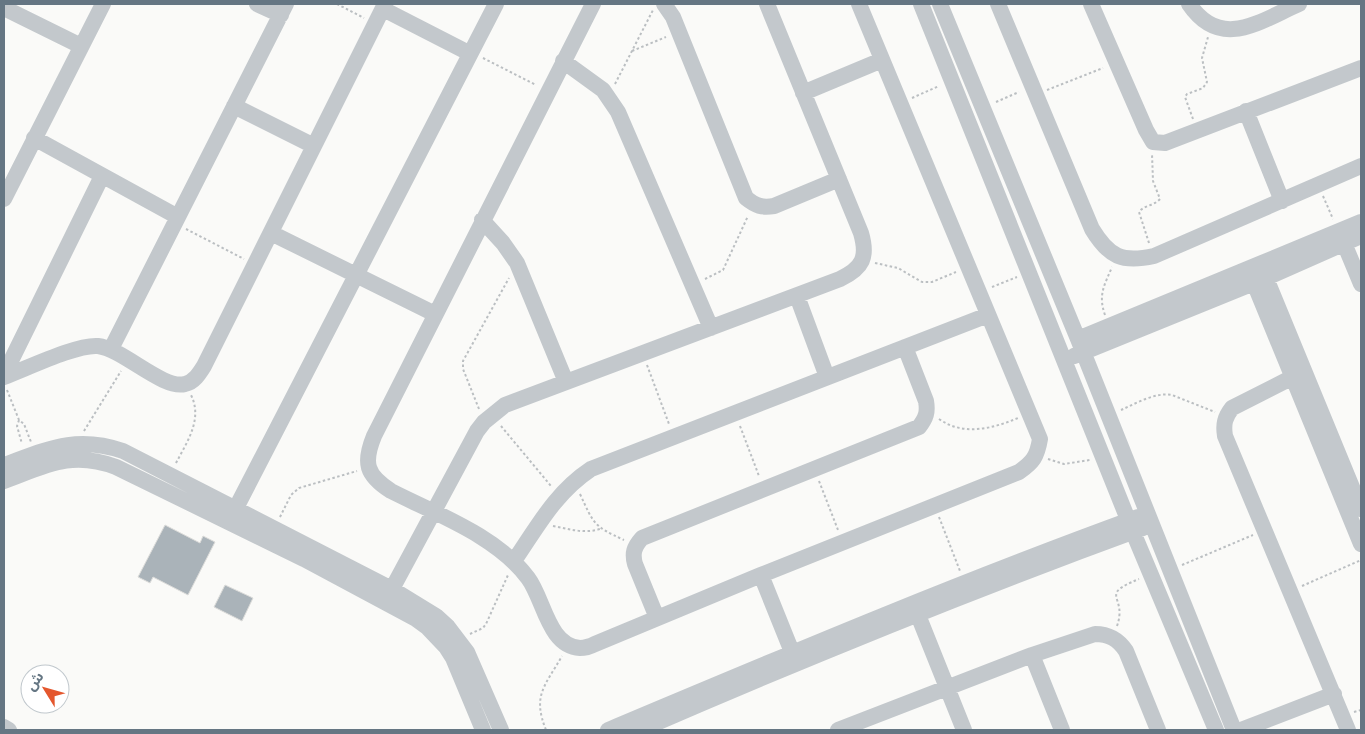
<svg xmlns="http://www.w3.org/2000/svg" width="1365" height="734" font-family="Helvetica,'Noto Sans Arabic',sans-serif">
<rect width="100%" height="100%" fill="#fafaf8"/>
<path fill="#aab3b9" stroke="#dcdcda" d="M165,525l35,18 3,-7 12,6 -27,53 -35,-18 -3,6 -12,-6z
M225,585l28,13 -11,23 -28,-14z"/>
<g fill="none" stroke-linecap="round" stroke-linejoin="round">
<path stroke="#bbbfc2" stroke-width="2" stroke-dasharray="2.5 2.5" stroke-linecap="butt" d="M337,4l27,14
M632,51l34,-14
M483,58l53,27
M615,84l38,-74
M1047,90l56,-22
M912,98l27,-12
M996,102l23,-10
M1193,119l-8,-22 2,-3 16,-6 4,-6 -5,-24 6,-21
M1323,196l10,23
M186,229l58,30
M1149,243l-10,-31c5,-7 15,-6 21,-13l-7,-18 -1,-27
M875,263l23,5 24,14h10l24,-10
M705,279l18,-9 25,-54
M992,287l25,-10
M1105,315c-7,-20 -1,-29 7,-48
M647,365l22,59
M7,390l12,30 5,4 7,18
M479,409l-16,-40v-8l46,-83
M1121,410c16,-7 34,-18 51,-15l43,17
M939,419c24,17 53,10 79,-1
M19,420l-2,6 5,18
M501,426l50,60
M740,426l19,50
M84,431l37,-60
M1048,459l16,5 26,-4
M176,463c11,-21 27,-44 15,-68
M819,481l19,49
M580,494c14,30 13,32 44,46
M280,517l11,-22 8,-7 58,-17
M939,517l21,54
M553,526c16,3 31,8 47,3
M1182,565l71,-30
M1302,586l59,-26
M1117,626c11,-31 -20,-30 22,-47
M470,634l13,-6 3,-4 22,-49
M1354,712l7,-2
M546,730c-14,-35 -1,-44 16,-74"/>
<path stroke="#c3c8cc" stroke-width="16" d="M257,4l24,11
M593,4l-219,432c-11,27 -8,39 17,55 45,23 106,45 137,87 16,21 20,68 52,70 5,0 11,-2 15,-4l166,-69 258,-103c14,-10 18,-15 21,-33l-181,-435
M664,4l9,13 73,181c10,8 16,10 28,8l65,-27
M921,4l212,528 83,198
M940,4l138,335 156,391
M998,4l94,225c17,28 30,34 62,27l207,-90
M1091,4l55,126 7,12 12,1 196,-75
M1189,4c32,47 71,17 110,0
M4,8l77,38
M383,9l80,41
M563,61l40,29 15,22 93,216
M803,93l79,-33
M234,106l80,40
M1246,111l36,90
M34,138l144,79
M4,199l99,-195
M482,220l21,23 14,20 49,119
M271,233l164,81
M1344,243l17,41
M1266,278l95,231
M1254,283l107,261
M797,296l30,81
M1078,339l283,-117
M111,349l175,-345
M1074,356l192,-78 95,-42
M4,375l98,-199
M4,377c22,-8 73,-33 94,-31 25,3 65,44 87,38 9,-2 14,-10 19,-18l181,-362
M1293,377l-61,31c-7,9 -9,16 -7,28l123,294
M4,465c44,-16 72,-30 119,-14l269,138 44,27 12,11 19,25 34,78
M4,481c41,-15 67,-31 112,-14l188,92 112,60 11,8 19,20 7,11 30,72
M236,508l260,-504
M514,561c24,-35 41,-68 77,-92l397,-154
M761,575l31,77
M392,589l85,-158 7,-9 21,-17 335,-126c23,-11 28,-22 21,-46l-94,-229
M918,615l46,115
M657,618l-22,-54c-3,-11 -1,-17 7,-26l277,-111c7,-9 9,-15 7,-26l-21,-54
M1032,655l30,75
M4,727l5,3
M608,730c176,-74 351,-148 530,-213
M640,730c166,-72 333,-140 503,-202
M838,730l194,-75 63,-21c14,0 23,5 31,17l32,79
M1241,730l93,-36"/>
</g>
<rect width="1365" height="734" fill="none" stroke="#657683" stroke-width="10"/>
<g transform="translate(45 689) rotate(307)"><circle r="24" fill="#ffffff" stroke="#c1c8cd"/>
<path d="M0-4L9 19L0 12L-9 19Z" fill="#e4572e"/>
<text y="-8" font-size="14" font-weight="bold" text-anchor="middle" fill="#657683">ش</text>
</g>
</svg>
